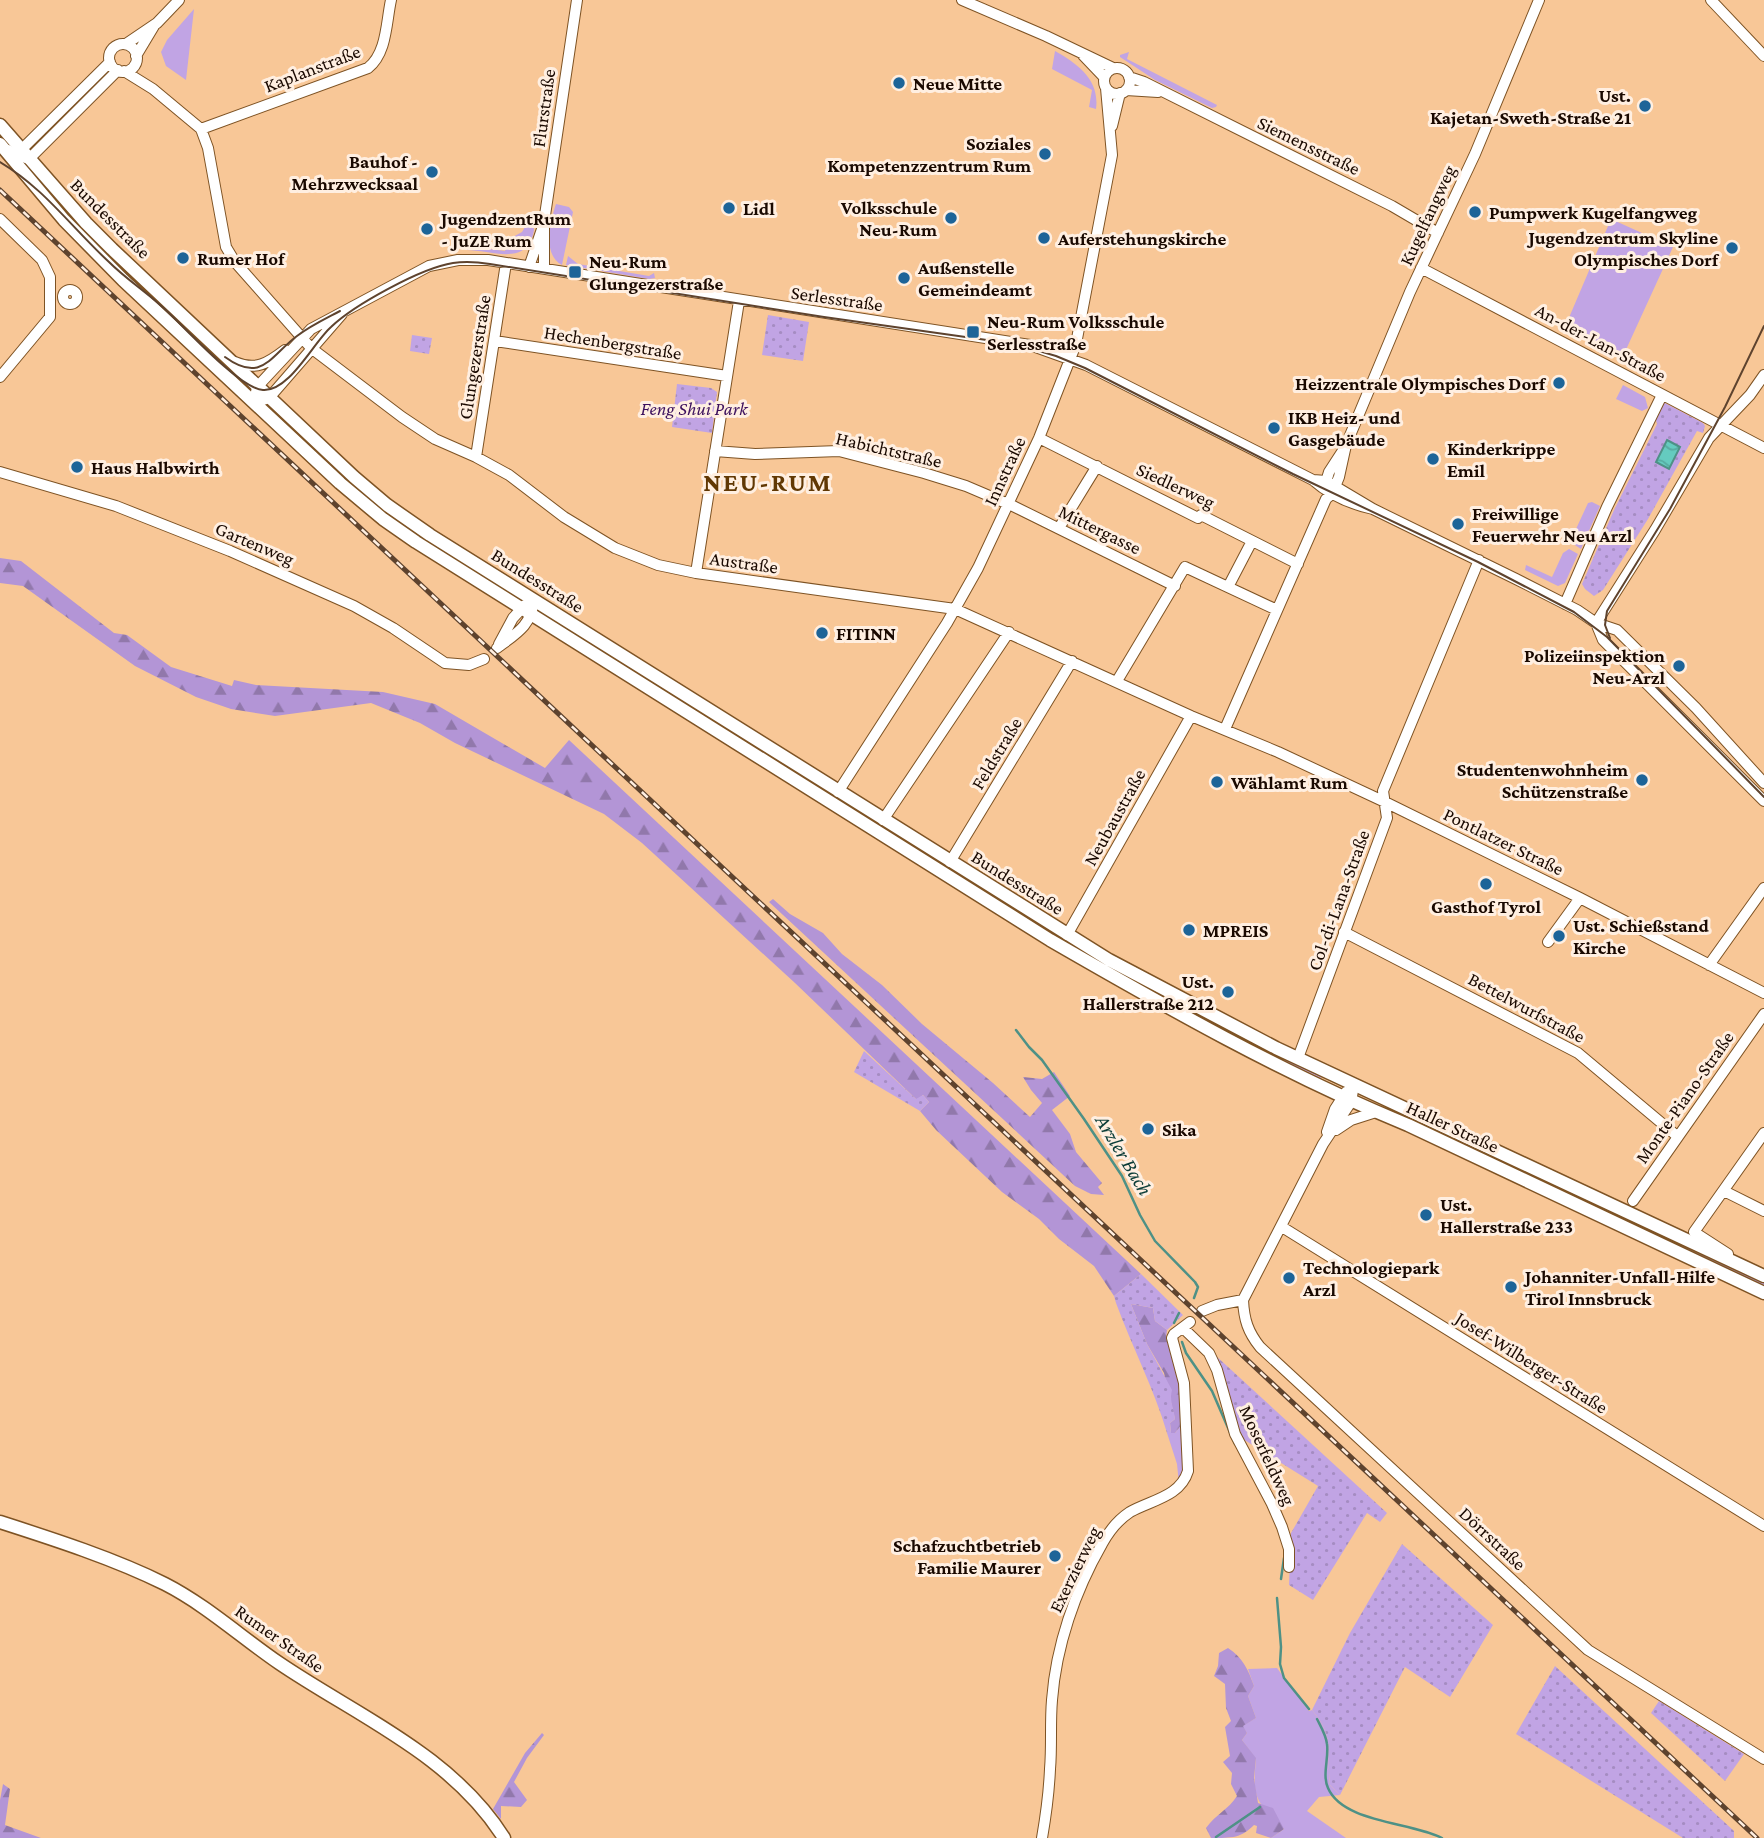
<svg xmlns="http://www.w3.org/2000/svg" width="1764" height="1838" font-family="'Crimson Pro',serif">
<defs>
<pattern id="forest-firs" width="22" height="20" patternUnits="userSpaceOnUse" patternTransform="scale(1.75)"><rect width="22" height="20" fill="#b395d6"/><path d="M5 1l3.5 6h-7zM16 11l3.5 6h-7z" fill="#9178ab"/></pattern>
<pattern id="park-dots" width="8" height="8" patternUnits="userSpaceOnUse" patternTransform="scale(1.75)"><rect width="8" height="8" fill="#c1a4e4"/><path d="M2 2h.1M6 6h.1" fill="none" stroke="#a58cc2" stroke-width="1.8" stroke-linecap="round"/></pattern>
<pattern id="water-waves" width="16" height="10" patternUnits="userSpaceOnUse" patternTransform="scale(1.75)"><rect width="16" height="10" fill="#65cbbf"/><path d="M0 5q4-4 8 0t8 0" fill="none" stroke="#57ada2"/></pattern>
</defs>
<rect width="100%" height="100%" fill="#f8c797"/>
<path fill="#c1a4e4" d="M194,9l-8,71 -20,-14 -5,-14 6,-12z
M1055,51c23,13 45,29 41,58l-7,-2 3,-17 -40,-21z
M1129,52l-2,7 90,46 -1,2 -4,1 -57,-28 -35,-23v-2z
M556,204l13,3 4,5 -11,53c-20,-10 -12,-44 -6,-61z
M1611,219l62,28 -49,107 -59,-27z
M529,220c1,4 4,6 5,9 0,3 -2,9 -3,11 -10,25 -45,9 -66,10v-4l40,5 1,-4h4l1,-9 11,-6z
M568,256l10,8 71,12 5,-3 1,5 -6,1 -83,-14z
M1623,385l22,12 3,11 -6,3 -26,-12z
M271,408l77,71 162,113 -1,3 -83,-52 -50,-35 -100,-91z
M1592,502l8,4 -19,43 -11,-7 18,-39z
M1569,549l9,5 -13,29 -7,3 -33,-16 1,-5 26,12 11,-24z
M664,690l271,169 -1,2 -271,-170z
M939,862c124,78 250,151 383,213l-1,3c-134,-60 -259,-137 -384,-214z
M1445,1134l319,149v5l-320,-151z
M1182,1424l3,40 -6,20 -2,-20 -10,-31h8z
M1277,1668l32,43 3,-1c24,28 14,43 18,75l10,10 -21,2 -12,14 39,27h-75l13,-9c-28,-28 -32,-30 -28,-70l-14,-19 5,-7 -5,-7 14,-8 -8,-22 6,-10 -6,-17z"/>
<path fill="url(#forest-firs)" d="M0,558l21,3 93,72 13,2 44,32 61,19 2,-6 22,5 127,7 52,12 110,64 24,-28 572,534 -27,22 -20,-30 -35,-27 -20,-20 -37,-27 -66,-62 -16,-19 9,-9 -6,-7 -6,5 -122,-117 -153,-140 -38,-29 -149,-71 -35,-20 -49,-20 -96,13 -44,-7 -35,-12 -61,-31 -112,-80 -23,-3z
M773,899l17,15 33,19 19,21 40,31 40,39 71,59 37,34 12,-14 -11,-13 -8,-13 19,2 12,-7 16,24 -18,14 18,24 6,18 26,31 -4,4 6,8 -13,-1 -16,-8 -306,-284z
M1131,1304l22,4 2,13 12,9 -1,8 15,46 1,40 -7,9h-4l-1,-10 5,-4 -11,-46 -17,-29z
M1228,1648c15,10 20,21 26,38l-6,10 8,22 -13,8 4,7 -5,7 14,18 -2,20 4,25 15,5 11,21 -13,9 -15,-5 1,-7 -3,-1c-13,13 -21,13 -43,13l-5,-10c10,-14 22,-18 31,-32l-6,-12 1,-11 -9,-11 7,-6 -5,-29 6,-6 -5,-13 -1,-24 -11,-8 4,-10 1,-13z
M542,1733l2,2 -17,23 -13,24 13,18 -6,7 -20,-1v13l-8,-10 32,-56z
M3,1784l7,5 -5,36 36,13h-41v-38z"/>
<path fill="url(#park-dots)" d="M768,315l41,7 -6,39 -41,-6z
M412,335l20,3 -3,16 -19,-3z
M677,384l34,4 6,4 -5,41 -40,-6z
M1663,402l40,21 2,3 -2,7 -6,-2 -49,88 -45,71 -9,6 -9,-7 -3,-5 32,-74 43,-86 -1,-4 -4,1z
M864,1051l52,48 7,-4 6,7 -9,9 -66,-39z
M1141,1274l42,41 -16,15 -12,-9 -2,-13 -22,-4 16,40 25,46c-3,11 2,18 3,29l-5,4 1,10h-4c-13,-45 -35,-86 -51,-130l-2,-7z
M1215,1355l172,158 -7,9 -13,-9 -54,87 -24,-15 2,-52 27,-47 -83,-52z
M1402,1544l91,81 -43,72 -45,-30 -65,128 -10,-10c-4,-32 6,-47 -18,-75l38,-77z
M1555,1666l179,165v7h-51l-167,-104z
M1659,1701l85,53 -19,27 -74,-68z"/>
<path fill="url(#water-waves)" stroke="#4e9186" stroke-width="2" d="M1667,440l13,7 -11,22 -13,-7z"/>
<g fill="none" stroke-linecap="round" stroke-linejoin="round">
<path stroke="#4e9186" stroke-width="2.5" d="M1016,1030l13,17 13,13 42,59 38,57 18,39 15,26 40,41 3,5 -4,11
M1174,1323l5,-10
M1182,1342l4,11 26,38 23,53
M1281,1579l3,-21
M1277,1598l4,49 -1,17 4,14 25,31
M1317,1719c4,8 9,16 10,25 2,14 -5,31 1,44 15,35 84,34 114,50
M1216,1837l44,-30"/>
<g stroke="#7e5324" stroke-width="12">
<path id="minor" d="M962,0l84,36 67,32
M1711,0l53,56
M126,44l31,-21 22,-23
M109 58a14 14 0 1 1 28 0a14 14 0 1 1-28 0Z
M1083,55l21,22
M136,56l18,-30
M1104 81a13 13 0 1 1 26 0a13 13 0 1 1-26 0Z
M124,71l29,18 48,40 7,19 18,99 9,15 76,86 91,69 33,22 41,18 33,18 55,42 51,31 43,17 38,8 259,36 236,107 87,36 107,50 195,96 184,95
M1129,77l15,5 248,124 46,27
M1126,90l32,2
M1112,126l8,-33
M201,129l167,-61c19,-15 18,-45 23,-68
M8,150l7,5 14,4 89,-89
M18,153l92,-91
M0,219l42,41 8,17v40l-50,60
M529,267l13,-38
M1421,268l343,180
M544,269v-47l33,-222
M63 297a7 7 0 1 1 14 0a7 7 0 1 1-14 0Z
M342,314l-73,84 -15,5 3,-16 54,-58 118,-63 29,-6h30l542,85 56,20 227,115c17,15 37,24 60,29
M495,341l232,35
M235,362c21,9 33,1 50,-12
M1039,438l159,80 3,-3 97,49
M715,451l40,3 84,-3 85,22 42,13 47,20 162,80
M476,457l30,-194
M0,472l116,34 114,45 124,55 39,22 52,35 24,2 15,-6
M1313,480l13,1 47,28 143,70 61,31 19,13 21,7 79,78 68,75
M1325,485l4,-13 13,-20
M1059,528l38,-62
M696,573l43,-272
M1228,587l24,-46
M1565,604l42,-97 55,-112
M1596,623l59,-93 54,-92 41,-43 14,-20
M1596,623l7,17 161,161
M499,644l14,-26 12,-13
M497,648c20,-15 34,-22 37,-48
M1117,681l68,-114 92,43
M1225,729l101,-230 6,-5 7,-17 7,-32 64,-153 65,-138 64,-154
M838,792l109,-169 31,-55 61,-130 37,-94 36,-189 -6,-67
M883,820l126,-188
M950,862l122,-201
M1344,932l234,121 99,83
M1067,935l124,-219
M1548,942l32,-44
M1709,965l55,-77
M1298,1058l89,-240 -4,-27 96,-231
M1354,1085l-3,17 -28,42 -80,156c1,20 5,32 17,47l328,303 176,109
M1336,1130l15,-10 25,-8
M1327,1132l8,-23 11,-17
M1724,1191l40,20
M1633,1201l131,-187
M1282,1227l482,299
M1728,1254l-34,-22 70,-99
M1202,1311l15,-6 26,-5
M1183,1328l26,25 8,17 18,64 37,70 10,23 7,22v18
M1042,1838c4,-23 7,-46 8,-69 2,-23 0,-46 2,-69 4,-54 23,-109 50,-156 7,-13 16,-24 28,-32 21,-12 50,-15 58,-41l-4,-88 -12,-45 2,-4 16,-12"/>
</g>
<g stroke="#7e5324" stroke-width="15">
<path id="major" d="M0,125l86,98 26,26 242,228 33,28 43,30 679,425 167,88 488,228
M0,144l64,76 59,60 217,203 43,36 33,23 634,398c116,67 234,134 358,185l356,168
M0,1522c53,17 115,37 165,62 41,21 76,53 114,79 78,53 173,92 225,175"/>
</g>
<use href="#minor" stroke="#fff" stroke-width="10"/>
<use href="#major" stroke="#fff" stroke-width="12"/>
<path stroke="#5e432e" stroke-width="2" d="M0,162c44,26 72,66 109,100 19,19 42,33 61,52 18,17 71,75 93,76 26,2 50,-47 68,-63 23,-22 90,-59 122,-64 12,-2 25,-1 37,1l334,53 191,27 41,12 29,12 208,106 185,88 96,50 33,25 157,160
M225,357c37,27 45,-1 72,-21 13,-10 28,-17 43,-25
M1610,638l-5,-13 2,-14 63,-102 55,-102 39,-81"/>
<g stroke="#5e432e" stroke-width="5">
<path id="rail" d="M0,190l1757,1648"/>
</g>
<use href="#rail" stroke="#ffefe1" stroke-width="2.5" stroke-dasharray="8" stroke-linecap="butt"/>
</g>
<g fill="#1d6498" stroke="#ffefe1" stroke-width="2.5">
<circle cx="899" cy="83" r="7"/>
<circle cx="1645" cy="106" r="7"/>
<circle cx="1045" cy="154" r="7"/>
<circle cx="432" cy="172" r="7"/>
<circle cx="729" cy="208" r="7"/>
<circle cx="1475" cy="212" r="7"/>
<circle cx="951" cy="218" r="7"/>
<circle cx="427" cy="229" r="7"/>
<circle cx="1044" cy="238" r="7"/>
<circle cx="1732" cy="248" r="7"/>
<circle cx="183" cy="258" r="7"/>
<rect x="568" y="265" width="14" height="14" rx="3.5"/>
<circle cx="904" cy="278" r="7"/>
<rect x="966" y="325" width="14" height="14" rx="3.5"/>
<circle cx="1559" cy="383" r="7"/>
<circle cx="1274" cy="428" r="7"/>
<circle cx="1433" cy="459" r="7"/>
<circle cx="77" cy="467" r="7"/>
<circle cx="1458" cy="524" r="7"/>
<circle cx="822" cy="633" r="7"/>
<circle cx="1679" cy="666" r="7"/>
<circle cx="1642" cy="780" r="7"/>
<circle cx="1217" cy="782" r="7"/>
<circle cx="1486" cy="884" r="7"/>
<circle cx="1189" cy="930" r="7"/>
<circle cx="1559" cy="936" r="7"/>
<circle cx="1228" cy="992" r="7"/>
<circle cx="1148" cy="1129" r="7"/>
<circle cx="1426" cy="1215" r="7"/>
<circle cx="1289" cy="1278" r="7"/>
<circle cx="1511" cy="1287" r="7"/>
<circle cx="1055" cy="1556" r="7"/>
</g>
<g text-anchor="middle" stroke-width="6" stroke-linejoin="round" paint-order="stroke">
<g font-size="19" fill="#1a0900" stroke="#ffefe1">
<text transform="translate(312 68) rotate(-21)" y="7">Kaplanstraße</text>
<text transform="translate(543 108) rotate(-82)" y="7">Flurstraße</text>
<text transform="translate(1309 145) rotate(26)" y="7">Siemensstraße</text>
<text transform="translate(1427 215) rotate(-65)" y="7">Kugelfangweg</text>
<text transform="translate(111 218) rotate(45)" y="7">Bundesstraße</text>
<text transform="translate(837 298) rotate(8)" y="7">Serlesstraße</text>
<text transform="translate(613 342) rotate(9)" y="7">Hechenbergstraße</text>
<text transform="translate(1601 342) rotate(28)" y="7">An-der-Lan-Straße</text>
<text transform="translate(474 357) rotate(-81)" y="7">Glungezerstraße</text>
<text transform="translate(889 449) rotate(13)" y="7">Habichtstraße</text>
<text transform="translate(1004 471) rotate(-65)" y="7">Innstraße</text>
<text transform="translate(1176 485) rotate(25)" y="7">Siedlerweg</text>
<text transform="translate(1100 529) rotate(26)" y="7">Mittergasse</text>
<text transform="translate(255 543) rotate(23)" y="7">Gartenweg</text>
<text transform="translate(744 562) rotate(8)" y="7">Austraße</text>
<text transform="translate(538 580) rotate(32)" y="7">Bundesstraße</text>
<text transform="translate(996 753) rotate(-59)" y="7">Feldstraße</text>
<text transform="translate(1114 817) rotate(-61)" y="7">Neubaustraße</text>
<text transform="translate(1504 841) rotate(26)" y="7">Pontlatzer Straße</text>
<text transform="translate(1018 882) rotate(32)" y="7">Bundesstraße</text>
<text transform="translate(1338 900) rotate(-70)" y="7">Col-di-Lana-Straße</text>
<text transform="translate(1527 1007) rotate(28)" y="7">Bettelwurfstraße</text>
<text transform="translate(1684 1097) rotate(-55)" y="7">Monte-Piano-Straße</text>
<text transform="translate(1453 1126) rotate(25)" y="7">Haller Straße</text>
<text transform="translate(1532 1362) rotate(32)" y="7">Josef-Wilberger-Straße</text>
<text transform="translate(1268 1455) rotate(65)" y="7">Moserfeldweg</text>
<text transform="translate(1493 1538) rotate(43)" y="7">Dörrstraße</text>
<text transform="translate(1074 1569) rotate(-64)" y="7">Exerzierweg</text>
<text transform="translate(280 1638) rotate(35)" y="7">Rumer Straße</text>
</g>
<g font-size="19" font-weight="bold" fill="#1a0900" stroke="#ffefe1" text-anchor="start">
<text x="913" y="90">Neue Mitte</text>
<text x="1631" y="102" text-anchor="end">Ust.<tspan x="1631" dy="22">Kajetan-Sweth-Straße 21</tspan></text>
<text x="1031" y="150" text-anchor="end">Soziales<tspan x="1031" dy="22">Kompetenzzentrum Rum</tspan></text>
<text x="418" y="168" text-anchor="end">Bauhof -<tspan x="418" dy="22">Mehrzwecksaal</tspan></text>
<text x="937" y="214" text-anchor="end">Volksschule<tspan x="937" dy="22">Neu-Rum</tspan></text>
<text x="743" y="215">Lidl</text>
<text x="1489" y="219">Pumpwerk Kugelfangweg</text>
<text x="441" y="225">JugendzentRum<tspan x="441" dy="22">- JuZE Rum</tspan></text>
<text x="1718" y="244" text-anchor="end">Jugendzentrum Skyline<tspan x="1718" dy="22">Olympisches Dorf</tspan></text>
<text x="1058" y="245">Auferstehungskirche</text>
<text x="197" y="265">Rumer Hof</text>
<text x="589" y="268">Neu-Rum<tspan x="589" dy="22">Glungezerstraße</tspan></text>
<text x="918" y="274">Außenstelle<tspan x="918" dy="22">Gemeindeamt</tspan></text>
<text x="987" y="328">Neu-Rum Volksschule<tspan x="987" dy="22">Serlesstraße</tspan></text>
<text x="1545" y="390" text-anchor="end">Heizzentrale Olympisches Dorf</text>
<text x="1288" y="424">IKB Heiz- und<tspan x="1288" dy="22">Gasgebäude</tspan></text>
<text x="1447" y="455">Kinderkrippe<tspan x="1447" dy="22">Emil</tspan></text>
<text x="91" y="474">Haus Halbwirth</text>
<text x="1472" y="520">Freiwillige<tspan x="1472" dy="22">Feuerwehr Neu Arzl</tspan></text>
<text x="836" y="640">FITINN</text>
<text x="1665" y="662" text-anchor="end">Polizeiinspektion<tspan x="1665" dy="22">Neu-Arzl</tspan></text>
<text x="1628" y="776" text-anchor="end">Studentenwohnheim<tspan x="1628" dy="22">Schützenstraße</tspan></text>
<text x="1231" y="789">Wählamt Rum</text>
<text x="1486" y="913" text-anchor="middle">Gasthof Tyrol</text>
<text x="1573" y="932">Ust. Schießstand<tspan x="1573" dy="22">Kirche</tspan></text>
<text x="1203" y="937">MPREIS</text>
<text x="1214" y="988" text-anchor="end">Ust.<tspan x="1214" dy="22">Hallerstraße 212</tspan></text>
<text x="1162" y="1136">Sika</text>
<text x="1440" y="1211">Ust.<tspan x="1440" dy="22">Hallerstraße 233</tspan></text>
<text x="1303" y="1274">Technologiepark<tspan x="1303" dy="22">Arzl</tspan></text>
<text x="1525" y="1283">Johanniter-Unfall-Hilfe<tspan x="1525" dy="22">Tirol Innsbruck</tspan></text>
<text x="1041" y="1552" text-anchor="end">Schafzuchtbetrieb<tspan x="1041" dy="22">Familie Maurer</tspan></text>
</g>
<g font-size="19" font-style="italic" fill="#3c105d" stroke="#ffefe1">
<text x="694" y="415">Feng Shui Park</text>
</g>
<g font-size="21" font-style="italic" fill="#0d3e39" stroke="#ffefe1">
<text transform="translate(1124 1155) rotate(59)" y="7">Arzler Bach</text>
</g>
<g font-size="26" font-weight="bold" letter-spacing="2" fill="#613803" stroke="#ffefe1">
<text x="768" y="491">NEU-RUM</text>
</g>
</g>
</svg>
